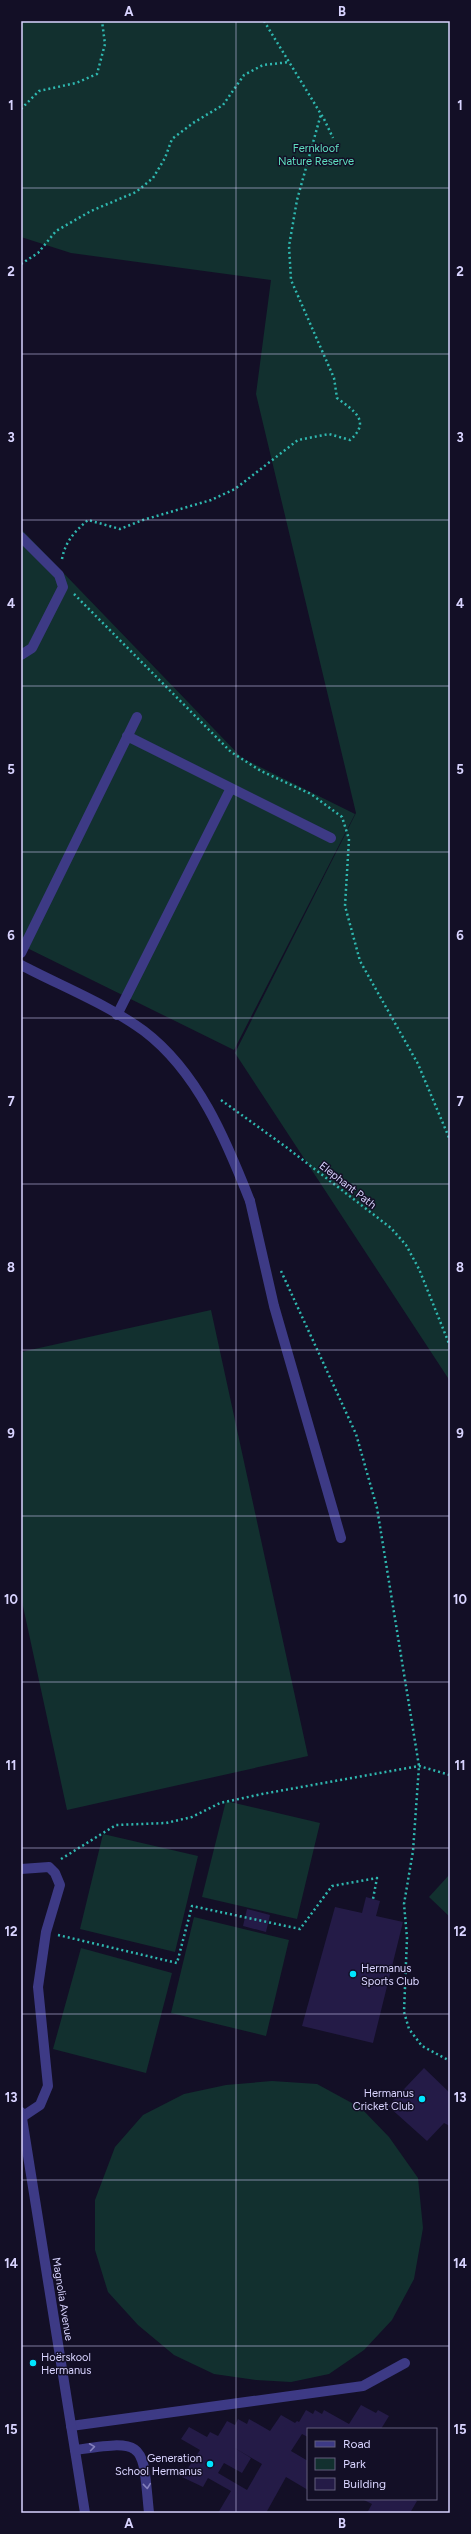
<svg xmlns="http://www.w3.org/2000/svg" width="471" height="2534" font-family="Figtree,sans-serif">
<rect width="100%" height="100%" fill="#130f26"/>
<path fill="#12302f" d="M21,21h429v1360l-215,-328 121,-240 -100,-419 15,-114 -200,-27 -50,-16z
M21,529l221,229 113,56 -121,236 -213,-105z
M211,1310l97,446 -241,54 -46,-213v-245z
M226,1801l94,22 -23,96 -95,-22z
M103,1834l95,22 -23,96 -95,-23z
M450,1874v43l-21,-20z
M194,1917l95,23 -23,96 -95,-23z
M81,1948l91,25 -26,100 -93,-24z
M272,2081l45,3 44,24 28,29 29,41 5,50 -9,51 -22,41 -28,30 -35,24 -38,8 -35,-2 -42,-6 -40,-19 -36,-30 -30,-33 -13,-42v-50l20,-53 28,-32 41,-21 42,-9z"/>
<path fill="#241b47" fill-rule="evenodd" d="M366,1897l14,4 -4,15 27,6 -30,121 -71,-17 33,-119 27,6z
M247,1909l23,6 -4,17 -23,-6z
M424,2068l26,25v33l-6,-3 -17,18 -39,-35z
M361,2405l15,8 2,-3 11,6 -8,13h-73v8l-6,-3 -11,17 17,10v29l-22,-13 -20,36h-48l13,-22 -23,-13 -5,9 -21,-10 18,-27 -19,-11 8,-12 18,10 3,-5 8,4 9,-15 8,4 3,-6 9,5 2,-5 21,12 11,-16 14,8 2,-2 2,1 7,-12 7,4 2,-4 7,4 2,-4 25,14zM233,2447l29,17 -15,26 -29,-17 6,-10 18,10 9,-15z
M362,2499h52l3,2 -7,12h-43l5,-9z"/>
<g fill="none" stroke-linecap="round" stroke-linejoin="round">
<path stroke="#2fb8b0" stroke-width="2.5" stroke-dasharray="2 3" stroke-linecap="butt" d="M264,21l60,98 9,19
M21,109l18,-18 37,-8 21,-9 8,-30 -3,-23
M21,264l17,-11 18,-22 35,-20 45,-19 17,-14 12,-20 7,-19 21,-16 30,-18 21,-30 19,-10 27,-3
M62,559c3,-17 13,-28 26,-39l32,9 23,-9 68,-20 24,-11 63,-49 31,-6 21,6c22,-19 3,-30 -13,-42l-3,-20 -43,-98 -2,-34 8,-46 24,-86
M74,594l157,158 30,19 50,23 31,23 7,22 -4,67 15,55 58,103 32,76
M221,1100l65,47 105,81 15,17 13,24 31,77
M281,1271l75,163 21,74 42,258 -6,85 -9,53 3,34 -3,74 5,17 13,17 28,15
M61,1859l55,-34 50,-2 26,-6 28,-14 42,-9 157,-28 31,9
M58,1935l119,28 15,-57 108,23 32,-43 45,-8 -4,21"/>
<path stroke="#3d3a85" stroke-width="10" d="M21,537l38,38 4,12 -31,61 -11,7
M127,736l204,102
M21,953l116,-236
M117,1015l114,-227
M250,1201l24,105 67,232
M21,1869l28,-2 6,6 5,12 -14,47 -8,55 10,99 -8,19 -18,12
M71,2426l292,-40 42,-23
M75,2450c73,-11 67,-7 74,63"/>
<path stroke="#3d3a85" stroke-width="10" d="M21,965c40,21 86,39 123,66 54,41 82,109 106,170
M21,2112l64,401"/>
</g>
<defs><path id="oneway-chevron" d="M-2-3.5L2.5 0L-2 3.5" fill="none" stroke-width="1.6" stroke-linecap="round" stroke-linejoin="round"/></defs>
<g stroke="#837fbc">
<use href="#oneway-chevron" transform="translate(92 2447) rotate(-8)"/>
<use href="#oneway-chevron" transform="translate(147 2486) rotate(84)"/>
</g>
<path fill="none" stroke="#d9d4ff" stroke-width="1" stroke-opacity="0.55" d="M236,21v2492M21,188h429M21,354h429M21,520h429M21,686h429M21,852h429M21,1018h429M21,1184h429M21,1350h429M21,1516h429M21,1682h429M21,1848h429M21,2014h429M21,2180h429M21,2346h429"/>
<g fill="#00e5ff" stroke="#130f26" stroke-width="1.5">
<circle cx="353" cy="1974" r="4"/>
<circle cx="422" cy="2099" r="4"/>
<circle cx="33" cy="2363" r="4"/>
<circle cx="210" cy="2464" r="4"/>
</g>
<g text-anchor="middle" stroke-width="3" stroke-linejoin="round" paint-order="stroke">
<g font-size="11" fill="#5fe0c0" stroke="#130f26">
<text x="316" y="152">Fernkloof<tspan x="316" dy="13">Nature Reserve</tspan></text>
</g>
<g font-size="11" fill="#d9d4ff" stroke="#130f26">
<text transform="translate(348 1185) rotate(38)" y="4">Elephant Path</text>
<text transform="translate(63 2299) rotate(81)" y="4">Magnolia Avenue</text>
</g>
<g font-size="11" fill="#d9d4ff" stroke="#130f26" text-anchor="start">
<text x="361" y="1972">Hermanus<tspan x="361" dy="13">Sports Club</tspan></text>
<text x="414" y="2097" text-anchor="end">Hermanus<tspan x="414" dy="13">Cricket Club</tspan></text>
<text x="41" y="2361">Hoërskool<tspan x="41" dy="13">Hermanus</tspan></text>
<text x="202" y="2462" text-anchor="end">Generation<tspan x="202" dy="13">School Hermanus</tspan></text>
</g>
</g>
<rect width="471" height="2534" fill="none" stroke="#130f26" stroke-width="44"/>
<rect x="307" y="2428" width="130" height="72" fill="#130f26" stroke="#625e7d"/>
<rect x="315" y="2441" width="20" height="6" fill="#3d3a85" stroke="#625e7d"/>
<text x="343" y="2448" font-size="12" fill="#d9d4ff">Road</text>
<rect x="315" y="2458" width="20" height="12" fill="#12302f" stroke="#625e7d"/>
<text x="343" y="2468" font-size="12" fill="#d9d4ff">Park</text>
<rect x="315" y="2478" width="20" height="12" fill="#241b47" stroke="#625e7d"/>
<text x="343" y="2488" font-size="12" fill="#d9d4ff">Building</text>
<rect x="22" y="22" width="427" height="2490" fill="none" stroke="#d9d4ff" stroke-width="1.5"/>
<g font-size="13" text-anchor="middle" font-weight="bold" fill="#d9d4ff">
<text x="129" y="16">A</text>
<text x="342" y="16">B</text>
<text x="11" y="110">1</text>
<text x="460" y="110">1</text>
<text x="11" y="276">2</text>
<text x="460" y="276">2</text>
<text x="11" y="442">3</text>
<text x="460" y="442">3</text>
<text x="11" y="608">4</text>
<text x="460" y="608">4</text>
<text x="11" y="774">5</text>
<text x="460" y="774">5</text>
<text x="11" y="940">6</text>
<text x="460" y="940">6</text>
<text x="11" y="1106">7</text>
<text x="460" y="1106">7</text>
<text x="11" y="1272">8</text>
<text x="460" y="1272">8</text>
<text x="11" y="1438">9</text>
<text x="460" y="1438">9</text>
<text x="11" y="1604">10</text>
<text x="460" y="1604">10</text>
<text x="11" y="1770">11</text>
<text x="460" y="1770">11</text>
<text x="11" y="1936">12</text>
<text x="460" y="1936">12</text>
<text x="11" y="2102">13</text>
<text x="460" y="2102">13</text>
<text x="11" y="2268">14</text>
<text x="460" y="2268">14</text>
<text x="11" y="2434">15</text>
<text x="460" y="2434">15</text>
<text x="129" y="2528">A</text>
<text x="342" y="2528">B</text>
</g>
</svg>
